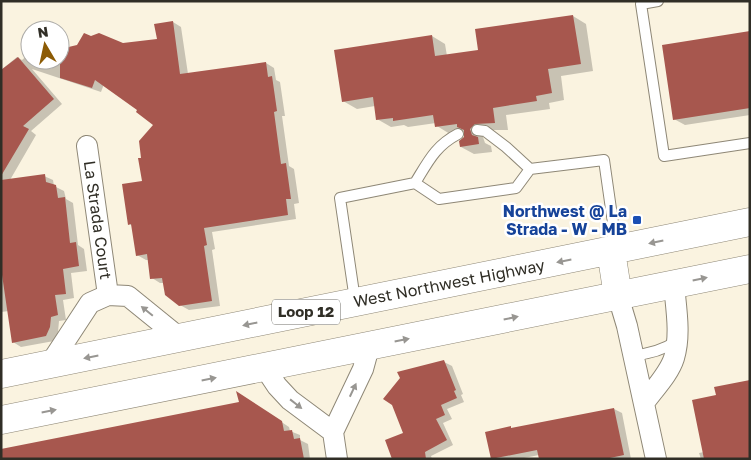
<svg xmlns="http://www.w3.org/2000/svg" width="751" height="460" font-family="'Golos Text',sans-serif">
<rect width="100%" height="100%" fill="#faf3e0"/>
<path fill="#0003" d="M573,16l13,8 7,47 -32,5 3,24 -15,3 1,6 -44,6 2,15h-20l-5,7 2,6 6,3 1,6 -18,2 -13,-7 4,-9v-6l-15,2 -13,-8 -1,-3 -28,4 -4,-2 -13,2 -14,-8 -2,-13 -18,3 -14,-8 89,-65 13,8 2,12 33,-5 -3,-21z
M173,22l8,5 7,47 78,-11 8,5 2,12 4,2 5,34h-3l7,50 5,3 5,34 -5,1 2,15 -84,13 3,17 -3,1 8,56 -31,4 -9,-5 -16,-22h-4l-8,-5 -3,-18h-3l-9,-5 -4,-29 -4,-2 14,-42 -1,-23 13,-34 -16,-15 -35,-26 -3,8 -69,-23 30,35 -31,27 5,4 -26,45 34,-4 9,4 1,6 10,5 2,8 7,4 5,42 6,4 3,22 -16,2 3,25 -11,2 3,20 -7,1 -1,11 -4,9 -33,6 -8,-5 -4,-31 -8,1v-242l16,-13 5,3 8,-7v7h30v-10l98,-10z
M750,33v82l-65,10 -11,-6z
M444,362l8,4 11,28 -2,1 3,7 -17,7 5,10 -9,4 10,22 -22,11 1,3h-39z
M717,396l33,63h-49l-2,-6 5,-1z
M244,397l45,30 1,4 10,4v5l8,4 2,15h-309l239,-56z
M614,409l8,4 9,46h-91l-1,-4 -20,4 -27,-1 19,-30 2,1z"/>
<path fill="#a7574e" d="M573,15l8,49 -33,5 4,24 -16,3 1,5 -44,7 2,15 -20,1 -5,5 2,6 6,2 1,7 -19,3 -1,-6 5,-4v-7l-7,-3v-3l-22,3 -2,-12 -40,6v-3l-17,2 -3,-23 -31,5 -8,-52 98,-15 3,21 43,-6 -3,-21z
M173,21l7,53 86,-12 2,15 4,-1 5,35 -3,1 7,52 5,-1 5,36h-5l2,16 -84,13 3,17 -3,1 8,55 -33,5 -14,-11 -3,-17 -12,1 -3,-25 -11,2 -5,-32 -3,1 -6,-41 20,-3 -4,-23h3l-2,-17 14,-16 -17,-13 1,-2 -42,-30 -3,8 -32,-10v-29l17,-4 7,-12 7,3 8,-3 24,10 34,-4 -3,-15z
M750,31v77l-77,12 -11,-75z
M18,57l36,42 -31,27 6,3 -28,47v-106z
M45,174l1,8 10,3 2,13 7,-1 5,46 6,-1 3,24 -16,3 3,25 -11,1 3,20 -7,2 -1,10 -4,9 -34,7 -11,-75v-88z
M444,360l12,30 -2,1 3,7 -16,7 4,10 -9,4 11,21 -22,12 1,7h-34l-7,-19 18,-7 -11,-28 -9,-6 17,-21 -3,-6z
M750,380v79h-46l-12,-59 24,-5 -2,-8z
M236,391l46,30 2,10 8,-1 2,9 6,-1 4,21h-303v-10l238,-47z
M614,408l10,47 -19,4h-66l-2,-9 -46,9 -6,-27 26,-6v2z"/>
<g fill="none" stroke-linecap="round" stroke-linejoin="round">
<g stroke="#8e8776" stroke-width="12">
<path id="service" d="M658,1l-17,3 23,152 86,-13
M477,130l8,1 21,16 24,22
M415,183c13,-21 20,-37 43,-49
M355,300l-15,-102 75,-15 24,16 77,-11 14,-19 74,-9 9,63 -1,25
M634,355c16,-1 29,-5 43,-14"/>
</g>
<g stroke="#8e8776" stroke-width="22">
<path id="minor" d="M87,146l21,149
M618,296l9,30 29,133
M50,364l40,-61 18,-8 20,1 53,43
M265,368l12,18 13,14 43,32
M644,403c10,-14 25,-29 30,-45 7,-23 2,-50 0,-73
M337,459l-4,-27 30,-63 6,-22"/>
</g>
<g stroke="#8e8776" stroke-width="29">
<path id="primary" d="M611,251l7,45
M1,374l749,-152
M1,420l749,-151"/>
</g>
<use href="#service" stroke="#fff" stroke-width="10"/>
<use href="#minor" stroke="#fff" stroke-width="20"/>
<use href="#primary" stroke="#fff" stroke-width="28"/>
</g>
<defs><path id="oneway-solid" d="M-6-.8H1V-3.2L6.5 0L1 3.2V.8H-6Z" transform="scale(1.25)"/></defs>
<g fill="#989692">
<use href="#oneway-solid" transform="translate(656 242) rotate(168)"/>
<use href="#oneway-solid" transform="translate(564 261) rotate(169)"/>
<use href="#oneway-solid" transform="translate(700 279) rotate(-12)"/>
<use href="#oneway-solid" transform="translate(147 311) rotate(-141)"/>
<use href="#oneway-solid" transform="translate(511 318) rotate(-12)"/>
<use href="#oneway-solid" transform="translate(250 324) rotate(168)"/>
<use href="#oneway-solid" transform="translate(402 340) rotate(-11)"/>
<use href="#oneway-solid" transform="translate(91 357) rotate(169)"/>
<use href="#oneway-solid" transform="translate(209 379) rotate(-11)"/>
<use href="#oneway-solid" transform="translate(353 390) rotate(-65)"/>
<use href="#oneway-solid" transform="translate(296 404) rotate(38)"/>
<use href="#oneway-solid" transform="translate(49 411) rotate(-11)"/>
</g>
<rect fill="#1a4fb4" stroke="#fff" stroke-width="2" x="632" y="215" width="10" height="10" rx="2.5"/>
<g text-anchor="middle" stroke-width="5" stroke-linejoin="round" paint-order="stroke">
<rect fill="#fff" stroke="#6e6d67" stroke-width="1" x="272" y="299.5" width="68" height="25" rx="4"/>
<g font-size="15" font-weight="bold" fill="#302e26">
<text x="306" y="317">Loop 12</text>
</g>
<g font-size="16" font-weight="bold" fill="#164399" stroke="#fff" text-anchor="end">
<text x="627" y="217">Northwest @ La<tspan x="627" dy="18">Strada - W - MB</tspan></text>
</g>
<g font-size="16" fill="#302e26" stroke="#fff">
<text transform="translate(98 220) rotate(82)" y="6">La Strada Court</text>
<text transform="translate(449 283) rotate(-11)" y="6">West Northwest Highway</text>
</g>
</g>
<rect width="751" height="460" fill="none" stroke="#302e26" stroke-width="5"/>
<g transform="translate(45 45) rotate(351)"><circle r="24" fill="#ffffff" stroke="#acaba8"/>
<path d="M0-4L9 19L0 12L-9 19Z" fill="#8c5b05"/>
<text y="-8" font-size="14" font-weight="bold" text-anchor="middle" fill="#302e26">N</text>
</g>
</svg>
